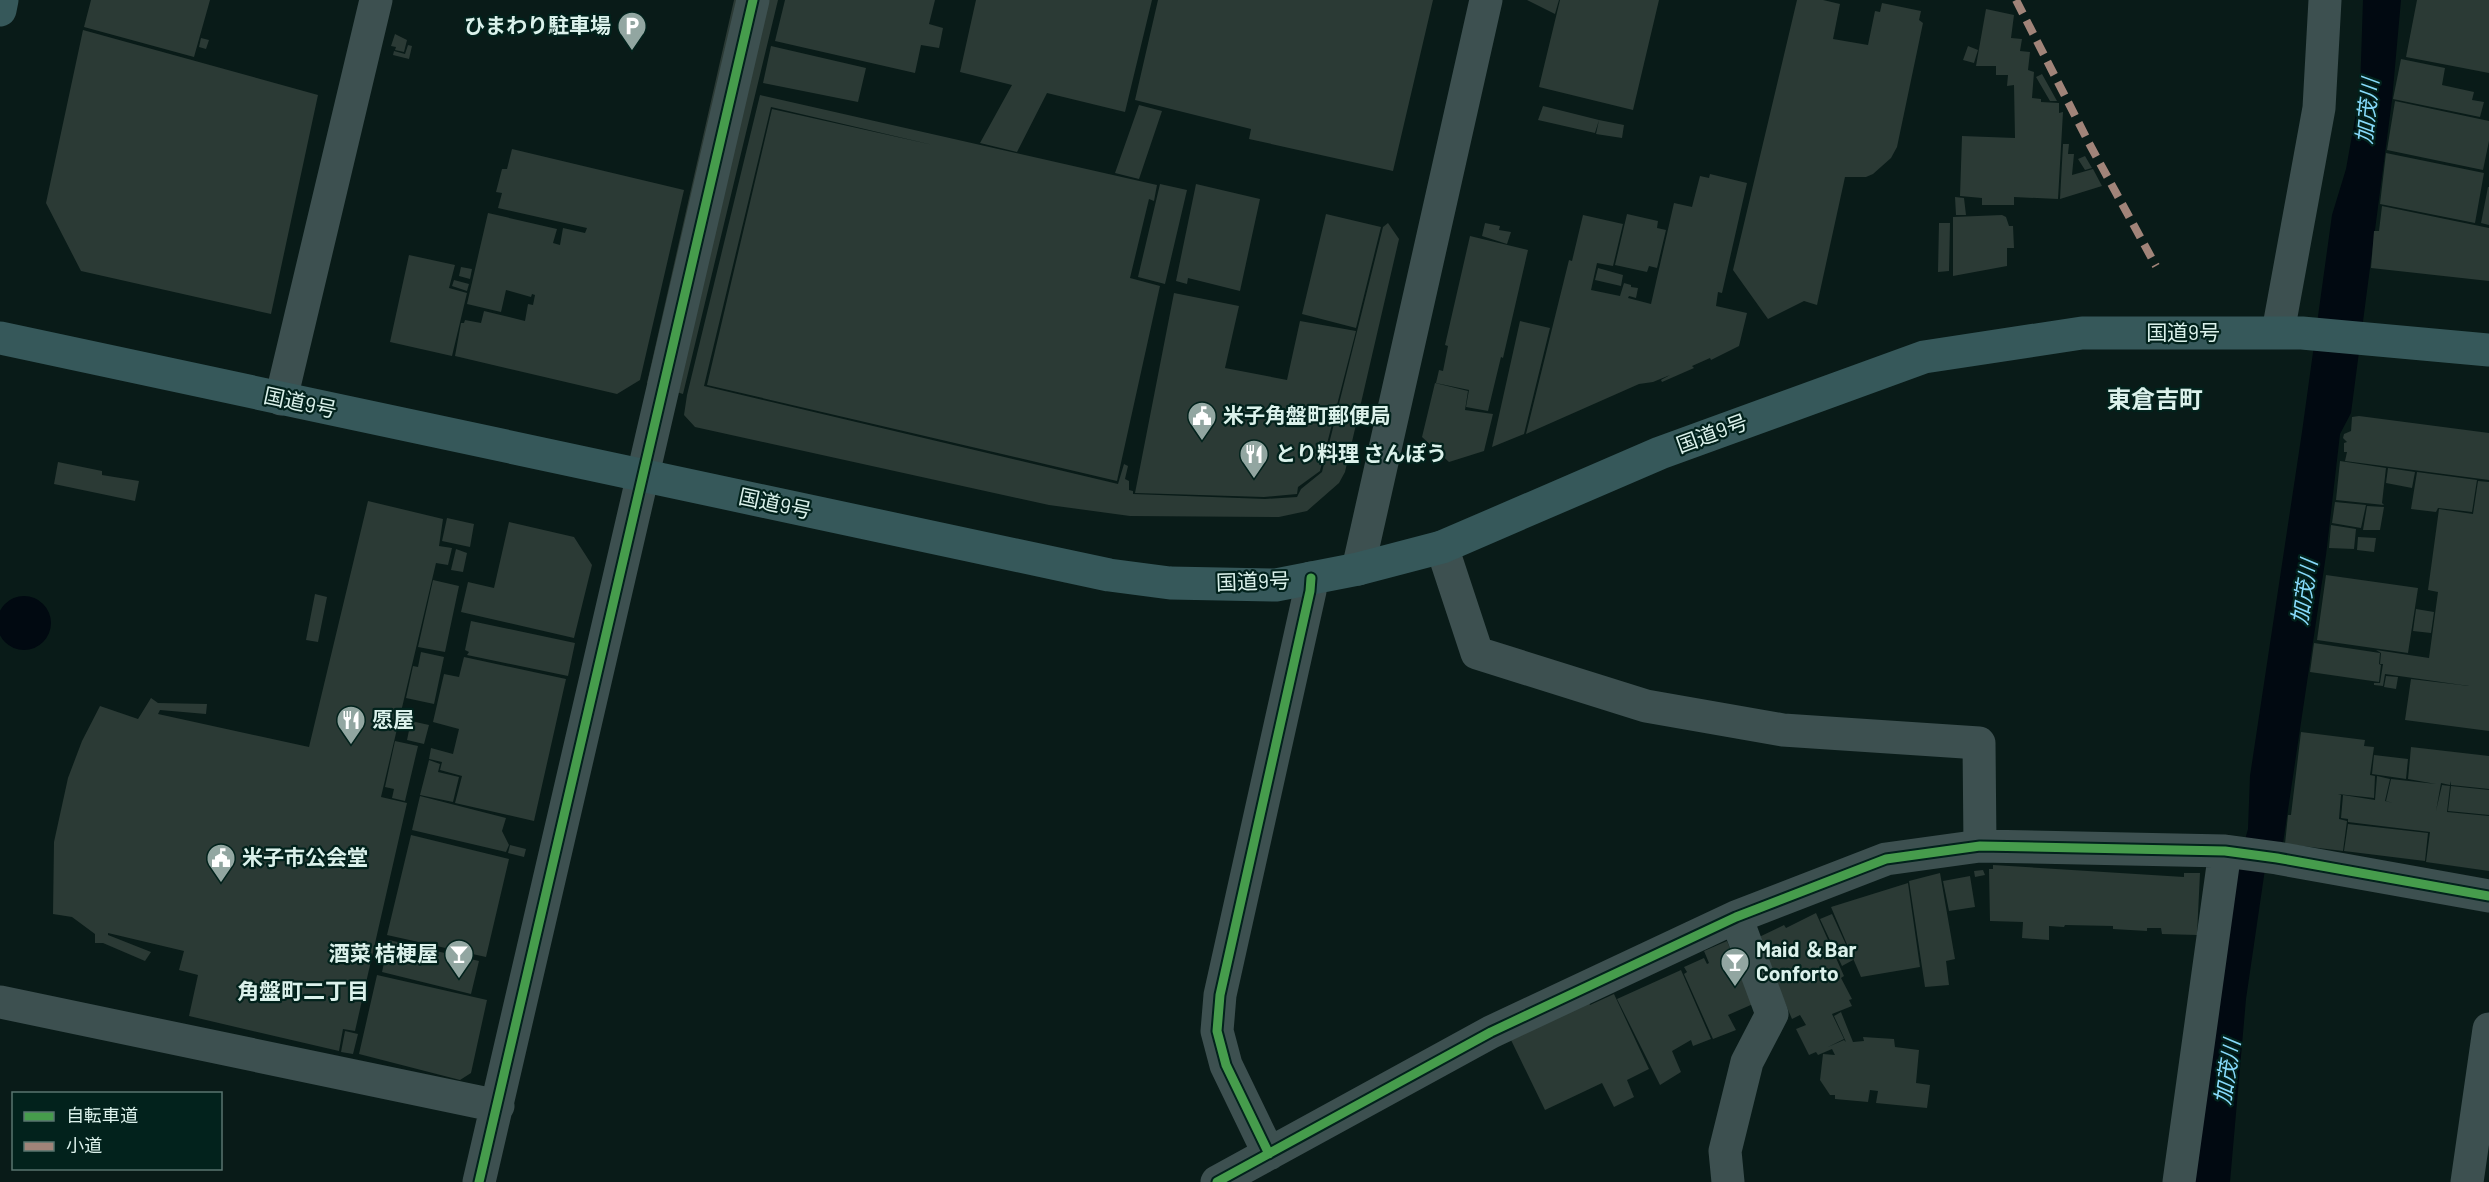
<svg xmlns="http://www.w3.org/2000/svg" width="2489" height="1182" font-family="Barlow,'Noto Sans JP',sans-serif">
<rect width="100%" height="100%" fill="#091b18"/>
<path fill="#010911" d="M2363,0h38l-9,100 -41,313 -11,21 -14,121 -43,288 -18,26 -19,130 -16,183h-40l45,-306 13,-47 2,-53 52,-344 30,-217 14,-46 14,-78z
M-3 623a27 27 0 1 1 54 0a27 27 0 1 1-54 0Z"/>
<path fill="#2b3a35" d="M91,0h119l-16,57 -110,-30z
M734,0h44l-95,394 -36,-11z
M785,0h150l-6,24 14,4 -4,20 -18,-3 -6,28 -140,-32z
M976,0h176l-27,112 -78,-19 -30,59 -37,-9 32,-58 -52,-13z
M1158,0h275l-40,171 -144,-32 2,-10 -116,-29z
M1527,0h32l-4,14z
M1560,0h99l-26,110 -94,-23z
M1797,0h26l17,4 -7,35 35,6 7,-34 5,1 2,-9 39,8 -2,9 4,3 -26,124 -6,11 -18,16 -7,3h-21l-28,128 -13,-4 -36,18 -35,-49z
M2417,0h72v73l-83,-16z
M1986,9l28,6 -3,23 11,1 -2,12 10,1 -2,18 6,2 -2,26 9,1v3l18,1v10l4,-1 -5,87 -44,-2v8h-32v-7l-22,-2 2,-60 53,2 -1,-53 -7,1 1,-11h-12v-9h-20z
M83,30l235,65 -47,219 -190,-43 -35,-68z
M395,34l12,6 -3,12 -9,-2 1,-3 -5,-1z
M201,38l8,2 -3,9 -7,-2z
M408,45l4,1 -3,13 -16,-4 1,-4 11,3z
M771,46l95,22 -8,34 -95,-19z
M1968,46l10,4 -4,13 -11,-3z
M2401,59l44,9 -3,17 32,7 -2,8 12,2 -4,15 -87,-18z
M2042,74l15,27h-7l-14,-24z
M760,95l397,90 -3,16 -5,-2 -19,79 30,8 -43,195 -410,-96 65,-276 161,36 -162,-38 -67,279 414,98 6,-20 4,2 -3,13 4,2v9l4,1v3l132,5 32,-2 4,-8 21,-17 61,-245 5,-4 11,16 -54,233 -6,11 -32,28 -28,6 -149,-1 -81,-11 -354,-78 -11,-12 3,-20z
M2395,101l94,20v20l-6,29 -96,-20z
M1139,105l23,6 -23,68 -24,-6z
M1543,106l56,14 -4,13 -57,-13z
M1599,120l25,5 -2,13 -26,-4z
M2063,144h6l-1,10h6l-2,21 21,-6 9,17 -42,13z
M512,149l172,41 -44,190 -23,14 -162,-38 6,-33h3l1,-3 16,3 3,-12 41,10 3,-17 5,1 2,-10 -3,-1 -1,3 -25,-7 -5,22 -34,-8 21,-91 69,16 -4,14 7,2 3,-17 22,5 2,-5 -89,-20 4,-15 -6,-1 6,-23h5z
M2386,153l98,20 -9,50 -95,-19z
M2085,156l7,12 -7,2 -7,-11z
M1710,174l37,9 -25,110 -4,-1 -2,14 31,7 -8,33 -28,14 -1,-2 -18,8 2,2 -32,14 -1,-2 9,-5 -17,7 -14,2 -113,50 43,-174 3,1 11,-46 40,9 -10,42 -16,-3 -6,27 29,6 4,-13 7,2v2l7,1 -2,10 -7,-2 -1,2 23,6 23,-101 18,4 8,-31 9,2z
M1160,184l27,6 -22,94 -27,-7z
M1196,184l64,15 -20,92 -52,-13 -1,6 -11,-3z
M2488,187h1v38l-8,-2z
M1955,197l9,1 2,17h-10z
M2382,206l107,22v53l-118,-13 3,-37h5z
M1326,214l55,13 -25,101 -54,-14z
M1627,214l31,7 -1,7 9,2 -9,38 -8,-2 -2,6 -32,-7z
M2002,215l4,2 3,9h4l1,22h-7v18l-54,10v-59z
M1485,223l15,3 -1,4 12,2 -4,12 -25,-8z
M1939,223h11l-1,48 -11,1z
M1470,236l58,14 -25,108 -2,-1 -13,54 -22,-4 3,-17 -33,-7 3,-13 4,1 5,-25 -3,-1z
M409,255l46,10 -6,23 18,5 -15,63 -62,-14z
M461,267l11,2 -2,10 -11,-3z
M1598,268l25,7 -2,11 -26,-6z
M454,280l15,4 -2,7 -15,-5z
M1174,293l65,13 -14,62 62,12 13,-59 56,10 -36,140 -22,16 -1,7 -33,3 -129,-4z
M1520,321l30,7 -26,106 -32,13z
M1435,383l33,8 -3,19 28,4 -9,37 -35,11 -27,-25z
M2359,416l130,17v47l-144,-19 2,-9h-3v-9l3,-1 -4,-4 1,-4 7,-3 1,-14z
M2340,461l46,7 -4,35 2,2 -48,-5z
M58,462l44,9v4l37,6 -4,20 -81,-17z
M2388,468l27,4 -3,16 -26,-5z
M2417,472l60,8 -5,32 -34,-4 -2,4 -25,-3z
M2478,481l11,1v249l-84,-11 6,-41 58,7 -84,-12 -2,12 -9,-1v-2h6l3,-19h-3l1,-11 -5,-3 53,8 9,-66 -10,-2 11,-81 34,5z
M368,501l75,18 -4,27 13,2 -4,17 -12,-2 -55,234 26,6 -52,228 -12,-2 -4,22 -150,-35 9,-41 -19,-5 5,-19 -76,-18v2l43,17 -6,9 -42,-18h-8v-9l-23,-17 -19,-3 1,-72 14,-64 14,-37 18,-35 38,13 13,-21 7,5 49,1 -1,10 -46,-4 -2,4 151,33z
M2335,502l31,3 -5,23 -29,-5z
M2367,506l17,1 -4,23h-17z
M447,518l27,6 -4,23 -28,-6z
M509,522l65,15 18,28 -18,73 -113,-26 7,-30 26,6z
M2331,525l25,4 -2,20 -25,-1z
M2358,537l18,1 -2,14 -17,-2z
M456,549l11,4 -4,19 -12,-2z
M2326,575l92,13 -10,65 -91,-13z
M433,580l26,6 -14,66 -27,-5z
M315,594l12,3 -9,45 -12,-2z
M2416,609l18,3 -3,21 -18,-2z
M471,621l104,22 -7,33 -101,-21 2,-3 -4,-2z
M2314,643l66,10 -1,11 2,1 -2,17 -69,-10z
M421,652l23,5 -10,47 -28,-6 7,-32 5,1z
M464,657l102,22 -32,142 -79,-18 7,-27 -22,-6 2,-8 -13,-3 2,-11 22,6 6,-25 -26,-7 11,-48 15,3z
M2386,676l12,1 -2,12 -12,-2z
M411,721l18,4 -5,19 -17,-4z
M2301,732l64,8 -1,6 10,1 -4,28 5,1 -1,22 -36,-4 3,1 -2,24 8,2 -4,30 -58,-7 3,-29h3z
M395,741l23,5 -13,55 -13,-3 2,-9 -9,-2z
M2411,747l78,9v33l-38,-4v-4l-1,4 -9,-2 -5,28 6,-26 8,1 -3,26 42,4v55l-63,-9 4,-30 -82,-10v-3l-7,-1 2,-23 32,5 2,-24 13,3 -5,22 8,2 -7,-2 5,-22 45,5 -28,-5z
M2374,755l34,4 -2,20 -34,-5z
M429,760l11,4 -2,8 21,5 -6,25 -33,-7z
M2451,786l38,4v25l-41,-4z
M420,796l86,22 -4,13 7,14 -3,7 -94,-22z
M2348,824l80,9 -3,28 -81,-10z
M411,835l98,24 -23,98 -99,-22z
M510,845l16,4 -2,8 -16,-4z
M1993,865l191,12v-4h16l-3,62 -35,-1 -1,-6h-14v3l-34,-2v-3l-48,-1 -1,2 -15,-1v14l-27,-2 1,-16 -33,-1 -1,-52h4z
M1983,870l2,5 -10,2 -1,-6z
M1940,873l15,86 -9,2 3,24 -24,2 -16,-106z
M1970,876l5,31 -26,4 -6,-30z
M1908,883l12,84 -59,10 -30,-70z
M1816,913l28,63 -3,2 11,21 -3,1 3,6 -20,8 12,25 -16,8 16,-7 2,2 -12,-26 7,-4 12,30 11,-1 -1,-4 31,2 1,8 24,3 -3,33 14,2 -3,23 -51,-5 2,-12 -8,-1 -2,12 -33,-3v-4h-5l-10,-15 3,-26 12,1 -3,-6 -14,6 -2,-3 -7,3 -13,-26 10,-4 -6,-10 -8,4 -35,-81 27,-13 2,3z
M1832,914l21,46 -11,6 -22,-47z
M389,940l90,21 -8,33 -89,-22z
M1727,941l26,63 -25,11 8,15 -23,9 -29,-65 3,-2 -3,-5 20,-9 3,6 2,-1 -5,-12z
M1681,970l30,69 -18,7 -2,-6 -19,11 9,21 -21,13 -43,-86z
M377,975l110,25 -16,73 -11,7 -101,-26z
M1614,994l35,75 -22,11 7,17 -20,10 -12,-24 -57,27 -34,-70 78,-38 1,3z
M345,1031l13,3 -5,20 -12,-2z"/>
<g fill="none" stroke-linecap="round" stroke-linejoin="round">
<path stroke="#3d5050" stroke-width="33" d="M2278,332l41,-224 6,-108
M281,399l95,-399
M1442,547l35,106 169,53 137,24 196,13 1,103
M1358,569l128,-569
M0,1002l498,104
M1269,1154l-43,-89 -9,-34 3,-36 90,-404 1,-13
M479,1182l274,-1182
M1217,1182l274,-150 245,-115 150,-58 94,-13 245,5 52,7 212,38
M1728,1182l-3,-31 22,-89 25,-48 -36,-97
M2179,1182l46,-331
M2467,1182l22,-153"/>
<path stroke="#36585a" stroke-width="33" d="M0,10l2,-10
M0,338l1109,237 61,8 106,2 82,-16 84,-22 218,-94 264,-96 158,-24h220l187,17"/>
<path stroke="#a18479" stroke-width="8" stroke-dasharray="15 8" stroke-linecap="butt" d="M2016,0l74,145 66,121"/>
<g stroke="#02221c" stroke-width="13">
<path id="cycleway" d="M1269,1154l-43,-89 -9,-34 3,-36 90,-404 1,-13
M479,1182l274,-1182
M1217,1182l274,-150 245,-115 150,-58 94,-13 245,5 52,7 212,38"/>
</g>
<use href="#cycleway" stroke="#469c4c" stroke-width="9"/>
</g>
<defs>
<g id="parking-pin" transform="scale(1.5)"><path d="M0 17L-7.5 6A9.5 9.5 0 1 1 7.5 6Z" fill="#92a6a1" stroke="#02221c"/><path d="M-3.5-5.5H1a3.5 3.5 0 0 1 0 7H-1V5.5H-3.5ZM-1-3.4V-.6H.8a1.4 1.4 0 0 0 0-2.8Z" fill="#fff"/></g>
<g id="civic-pin" transform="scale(1.5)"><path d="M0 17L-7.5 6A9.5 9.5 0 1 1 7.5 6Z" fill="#92a6a1" stroke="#02221c"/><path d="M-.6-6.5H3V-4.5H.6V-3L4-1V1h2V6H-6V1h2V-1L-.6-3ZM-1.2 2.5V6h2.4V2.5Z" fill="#fff"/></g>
<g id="restaurant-pin" transform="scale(1.5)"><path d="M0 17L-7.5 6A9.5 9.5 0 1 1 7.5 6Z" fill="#92a6a1" stroke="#02221c"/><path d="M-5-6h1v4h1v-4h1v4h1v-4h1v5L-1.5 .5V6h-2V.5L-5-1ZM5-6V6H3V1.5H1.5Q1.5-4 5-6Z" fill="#fff"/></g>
<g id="bar-pin" transform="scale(1.5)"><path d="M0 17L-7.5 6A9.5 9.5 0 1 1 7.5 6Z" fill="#92a6a1" stroke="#02221c"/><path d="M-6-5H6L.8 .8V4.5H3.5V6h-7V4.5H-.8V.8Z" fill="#fff"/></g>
</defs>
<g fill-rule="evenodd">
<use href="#parking-pin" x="632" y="26"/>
<use href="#civic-pin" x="1202" y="416"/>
<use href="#restaurant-pin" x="1254" y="454"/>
<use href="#restaurant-pin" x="351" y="720"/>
<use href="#civic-pin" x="221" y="858"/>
<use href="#bar-pin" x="459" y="954"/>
<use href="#bar-pin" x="1735" y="962"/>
</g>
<g text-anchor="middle" stroke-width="4.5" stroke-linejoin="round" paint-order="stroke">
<g font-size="21" font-weight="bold" fill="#dbf1eb" stroke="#02221c" text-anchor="start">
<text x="611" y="33" text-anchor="end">ひまわり駐車場</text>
<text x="1223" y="423">米子角盤町郵便局</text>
<text x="1275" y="461">とり料理 さんぽう</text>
<text x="372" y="727">愿屋</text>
<text x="242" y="865">米子市公会堂</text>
<text x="1756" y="957">Maid ＆Bar<tspan x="1756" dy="24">Conforto</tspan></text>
<text x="438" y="961" text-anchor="end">酒菜 桔梗屋</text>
</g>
<g font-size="21" fill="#dbf1eb" stroke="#02221c">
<text x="2183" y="340">国道9号</text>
<text transform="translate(300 403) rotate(12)" y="7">国道9号</text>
<text transform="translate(1712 434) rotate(-20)" y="7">国道9号</text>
<text transform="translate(775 504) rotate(12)" y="7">国道9号</text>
<text transform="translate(1253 582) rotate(-2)" y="7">国道9号</text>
</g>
<g font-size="22" font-style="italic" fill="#87dafb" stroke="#02221c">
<text transform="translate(2367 111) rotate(-84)" y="8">加茂川</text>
<text transform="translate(2304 592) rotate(-81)" y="8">加茂川</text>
<text transform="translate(2227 1072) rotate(-81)" y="8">加茂川</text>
</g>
<g font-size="22" font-weight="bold" fill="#dbf1eb" stroke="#02221c">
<text x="303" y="999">角盤町二丁目</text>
</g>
<g font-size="24" font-weight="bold" fill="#dbf1eb" stroke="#02221c">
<text x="2155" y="408">東倉吉町</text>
</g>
</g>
<rect x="12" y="1092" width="210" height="78" fill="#02221c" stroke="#59756f" stroke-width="1.5"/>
<rect x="24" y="1112" width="30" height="9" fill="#469c4c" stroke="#59756f" stroke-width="1.5"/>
<text x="66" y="1122" font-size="18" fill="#dbf1eb">自転車道</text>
<rect x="24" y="1142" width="30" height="9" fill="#a18479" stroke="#59756f" stroke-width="1.5"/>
<text x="66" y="1152" font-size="18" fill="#dbf1eb">小道</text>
</svg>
